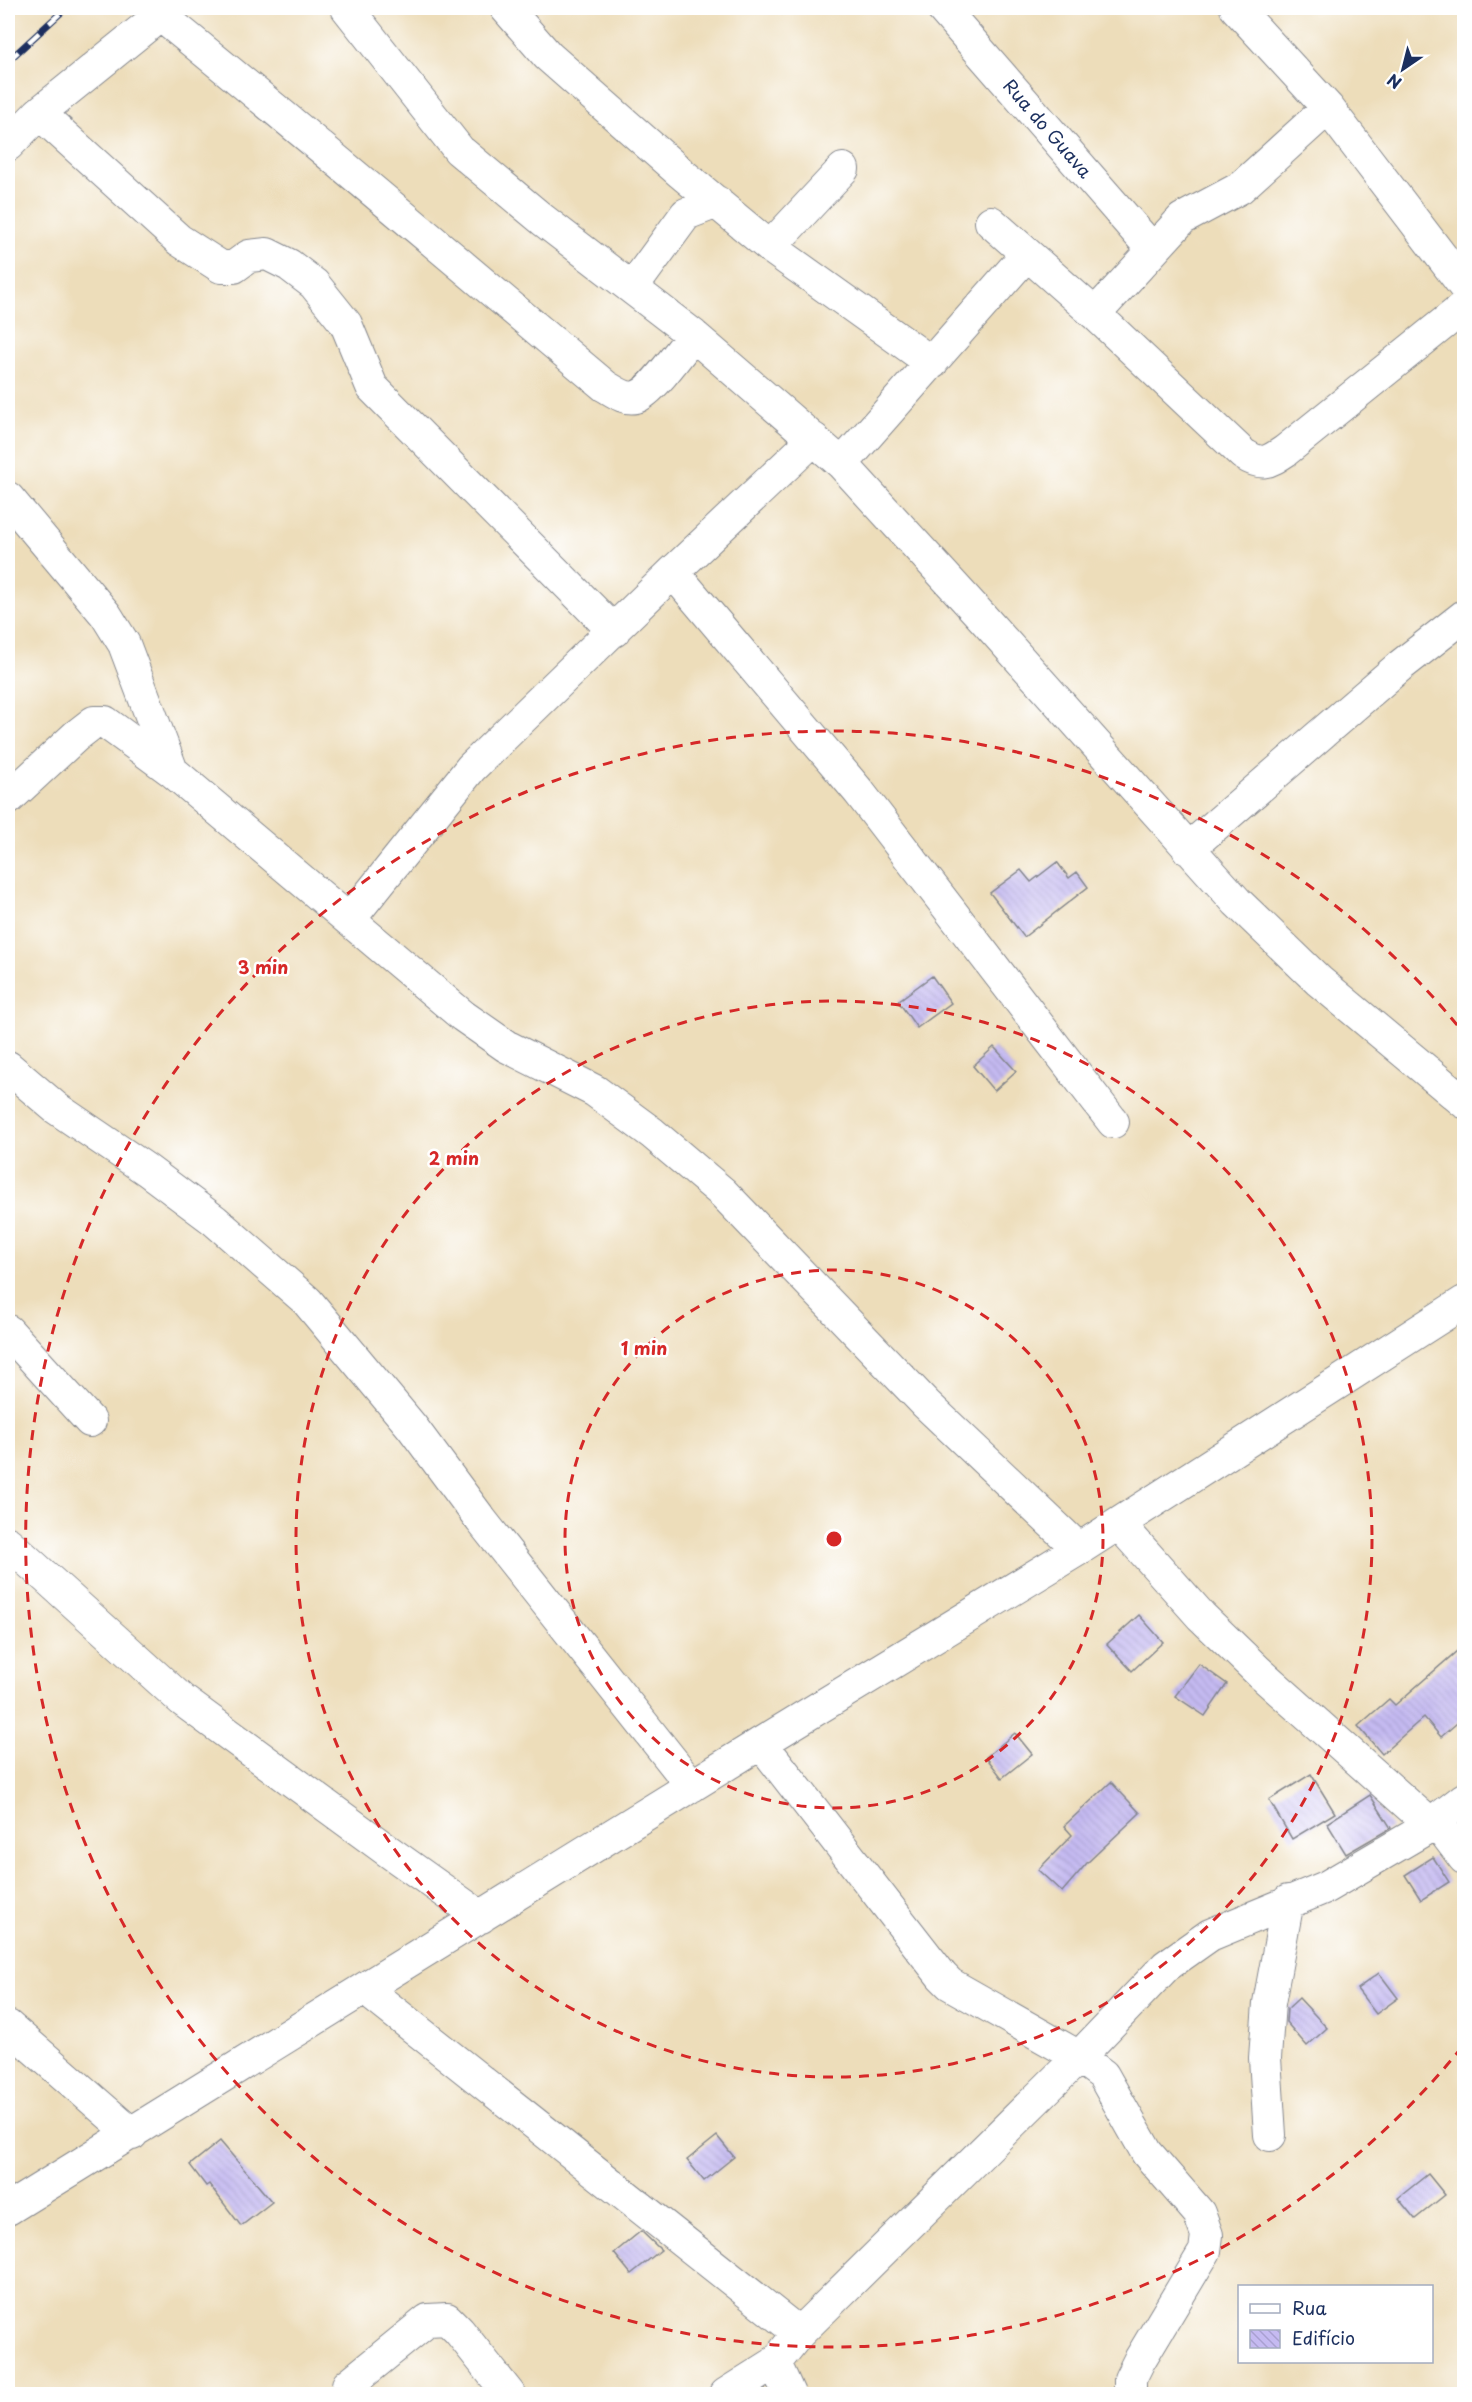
<svg xmlns="http://www.w3.org/2000/svg" width="1472" height="2402" font-family="'Playpen Sans',sans-serif">
<defs>
<pattern id="building-back-hatch" width="6" height="6" patternUnits="userSpaceOnUse" patternTransform="scale(1.5)"><rect width="6" height="6" fill="#c5baf1"/><path d="M-1 5l2 2M0 0l6 6M5-1l2 2" fill="none" stroke="#a9a0d1"/></pattern>
</defs>
<rect width="100%" height="100%" fill="#fff"/>
<filter id="ink" filterUnits="userSpaceOnUse"><feTurbulence type="fractalNoise" baseFrequency=".0167" numOctaves="2"/><feDisplacementMap in="SourceGraphic" scale="12" xChannelSelector="R" yChannelSelector="G"/><feConvolveMatrix kernelMatrix="1 2 1 2 8 2 1 2 1" color-interpolation-filters="sRGB"/></filter>
<filter id="wash" filterUnits="userSpaceOnUse"><feTurbulence type="fractalNoise" baseFrequency=".008" numOctaves="4" result="noise"/><feDisplacementMap in="SourceGraphic" scale="24" xChannelSelector="R" yChannelSelector="G"/><feGaussianBlur stdDeviation="1.35" result="paint"/><feColorMatrix in="noise" values="0 0 0 0 0 0 0 0 0 0 0 0 0 0 0 0 0 1.4 0 .05"/><feComposite in="paint" operator="in"/></filter>
<g filter="url(#wash)">
<rect width="100%" height="100%" fill="#edddba"/>
<g id="blocks">
<path fill="url(#building-back-hatch)" d="M1057,862l12,16 8,-6 11,15 -64,50 -34,-44 31,-23 10,12z
M932,976l19,27 -34,25 -19,-27z
M994,1047l22,24 -22,20 -21,-25z
M1139,1615l24,27 -31,29 -25,-27z
M1464,1645v72l-23,20 -17,-20 -42,37 -24,-28 31,-27 6,6z
M1199,1664l28,20 -22,32 -30,-20z
M1015,1733l17,21 -30,24 -16,-21z
M1311,1774l24,39 -43,26 -23,-39z
M1111,1782l29,31 -53,50 -25,29 -24,-22 34,-35 -8,-9z
M1370,1795l21,33 -45,26 -19,-31z
M1433,1857l16,25 -28,18 -16,-25z
M1379,1973l19,25 -22,16 -19,-25z
M1299,1998l28,30 -20,18 -21,-24 1,-13z
M717,2136l17,21 -30,24 -17,-21z
M220,2141l52,61 -31,24 -32,-42 -3,2 -16,-21z
M1428,2174l17,21 -30,24 -17,-21z
M641,2231l20,19 -30,24 -17,-21z"/>
</g>
</g>
<g filter="url(#ink)">
<use href="#blocks" fill-opacity="0" stroke="#84868c" stroke-width="1.5"/>
<g fill="none" stroke-linecap="round" stroke-linejoin="round">
<g stroke="#84868c" stroke-width="34">
<path id="minor" d="M347,8l112,142 84,70 150,115 149,129 141,154 254,284 82,79 145,121
M506,8l42,48 133,117 89,74 162,116
M942,8l211,242
M1236,8l92,100 136,178
M160,15c150,121 297,247 445,371 9,5 20,14 31,11 14,-3 47,-49 57,-62
M39,113l140,127 42,27h13l15,-11 18,-2 22,11 25,19 32,40 26,63 242,244
M8,145l31,-32 130,-105
M991,222l104,92 148,140c19,12 24,9 42,-3l179,-144
M770,247l73,-78
M632,288l54,-74 31,-12
M1095,314l87,-95 58,-31 88,-80
M842,464l185,-210
M8,498l98,117 18,29 48,127
M673,572l186,220 254,330
M8,799l68,-63 18,-14h11l67,49 291,245 43,30 89,45 57,42 71,60 203,211 153,145
M1188,849l212,-183 64,-50
M349,920l122,-152 202,-196 141,-133
M8,1067l48,41 91,62 67,50 93,81 105,126 69,93 211,266
M8,1331l82,90
M1119,1524l82,92 58,56 172,153
M8,1543l174,157 206,151 93,66
M761,1743l181,233 8,8 129,73 24,18 44,78 52,60 8,22 -2,16 -66,110 -9,18v15
M1436,1821l28,37
M365,1989l434,344
M8,2026l124,108
M1270,2135l-5,-77 4,-55 19,-102
M8,2209l753,-466 318,-194 385,-247
M775,2363l14,31
M348,2385l80,-65 19,-1 12,12 50,63
M726,2394l49,-31 24,-30 280,-276 87,-91 44,-31 116,-48 99,-58 39,-30"/>
</g>
<use href="#minor" stroke="#fff" stroke-width="32"/>
<g stroke="#1b2f5e" stroke-width="7">
<path id="rail" d="M8,61l58,-53"/>
</g>
<use href="#rail" stroke="#fff" stroke-width="4.5" stroke-dasharray="14" stroke-linecap="butt"/>
</g>
</g>
<g fill="none" stroke="#d62828" stroke-width="3" stroke-dasharray="10 8">
<circle cx="834" cy="1539" r="269"/>
<circle cx="834" cy="1539" r="538"/>
<path d="M1462 2047A808 808 0 1 1 1462 1031"/>
</g>
<g text-anchor="middle" stroke-width="5" stroke-linejoin="round" paint-order="stroke">
<g font-size="18" fill="#1b2f5e" stroke="#fff">
<text transform="translate(1047 129) rotate(49)" y="6">Rua do Guava</text>
</g>
</g>
<circle cx="834" cy="1539" r="9" fill="#d62828" stroke="#fff" stroke-width="3"/>
<g font-size="18" text-anchor="middle" font-weight="bold" fill="#d62828" stroke="#fff" stroke-width="5" stroke-linejoin="round" paint-order="stroke">
<text x="263" y="974">3 min</text>
<text x="454" y="1165">2 min</text>
<text x="644" y="1355">1 min</text>
</g>
<rect width="1472" height="2402" fill="none" stroke="#fff" stroke-width="30"/>
<rect x="1238" y="2285" width="195" height="78" fill="#ffffff" stroke="#a4acbf" stroke-width="1.5"/>
<rect x="1250" y="2304" width="30" height="9" fill="#ffffff" stroke="#a4acbf" stroke-width="1.5"/>
<text x="1292" y="2315" font-size="18" fill="#1b2f5e">Rua</text>
<rect x="1250" y="2330" width="30" height="18" fill="url(#building-back-hatch)" stroke="#a4acbf" stroke-width="1.5"/>
<text x="1292" y="2345" font-size="18" fill="#1b2f5e">Edifício</text>
<g transform="translate(1403 69) rotate(215)" stroke="#ffffff" stroke-width="4.5" paint-order="stroke">
<path d="M0-4.5L10 22L0 15L-10 22Z" fill="#1b2f5e"/>
<text y="-9" font-size="16" font-weight="bold" text-anchor="middle" fill="#1b2f5e">N</text>
</g>
</svg>
